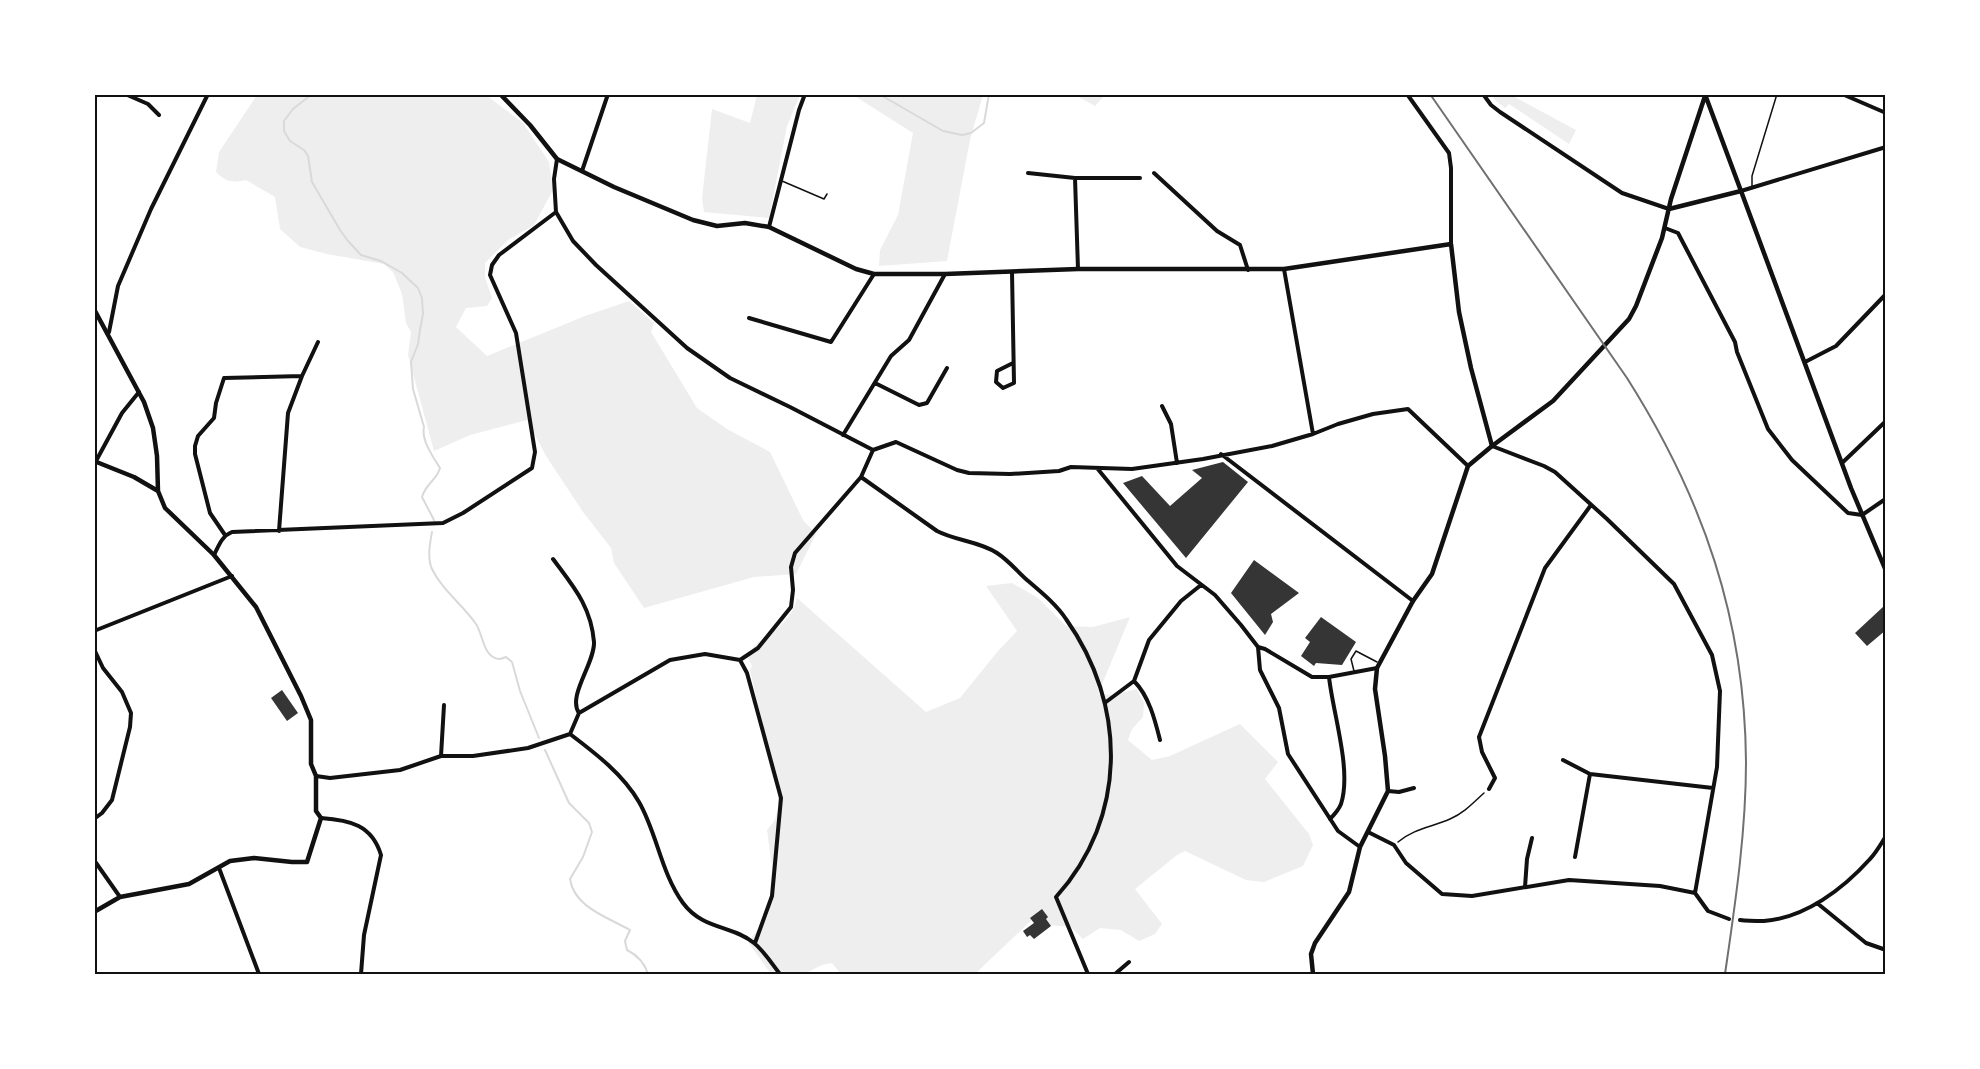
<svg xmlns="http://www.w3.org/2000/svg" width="1980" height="1069" font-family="'Open Sans',sans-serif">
<rect width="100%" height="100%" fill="#fff"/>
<path fill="#eee" d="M257,95h229l37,28 26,39 4,28 -19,35 -26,15 -23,23v14l7,21 -5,8 -21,2 -10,19 31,29 98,-40 44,-15 25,22 -3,9 46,76 30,21 43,23 33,68 13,14 -20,40 -42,3 -110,31 -30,-45 -3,-15 -28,-36 -37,-56 -19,-36 -57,15 -36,16 -26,-96 3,-23 -5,-9 -4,-29 -9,-22 -9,-8 -57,-10 -27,-7 -20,-18 -5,-32 -29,-17c-14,3 -20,2 -30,-8l3,-20z
M757,95h43l-13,31 -18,92 -65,-6 -2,-14 10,-89 38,14z
M853,95h130l-13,45 -23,121 -68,5 1,-16 18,-35 15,-82z
M1075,95h30l-10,11z
M1492,95h19l65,35 -7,14 -60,-40 -4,4 -9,-7z
M1012,583l26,15 28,28 27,1 37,-10 -32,77 15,1 24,-6 7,14 -1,14 -11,12 -4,11 24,20 18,-4 70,-32 38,38 -13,17 44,55 4,11 -10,21 -39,16 -18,-2 -61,-29 -8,4 -42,34 27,35 -7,10 -16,7 -18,-11 -21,-2 -17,11 -12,-12 -22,-2 -11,-11 -63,60h-134l-9,-11 -10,2 -18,9h-33l-23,-32 19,-24 2,-8 3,-42 -5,-38 8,-10 3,-12v-16l-8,-23 -3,-25 -17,-74 2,-4 -4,-8c5,-16 14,-17 26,-27 11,-8 21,-22 23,-33l129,114 34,-14 38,-47 19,-20 -31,-45z"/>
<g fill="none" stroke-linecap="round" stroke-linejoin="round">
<path stroke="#d9d9d9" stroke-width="2" d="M312,94l-19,15 -9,12v10l6,10 14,9 4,6 4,26 28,48 8,11 13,14 20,6 21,12 16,15 4,10 1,16 -3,16 -2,14 -7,18 2,27 11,38c-3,13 9,30 16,41 -3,12 -14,15 -18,29l12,23
M879,94l64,37 19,4 9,-2 13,-10 5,-29
M432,532c-2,11 -5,26 0,37 10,21 31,36 44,55 6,9 7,27 17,33 4,3 9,2 13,0l6,5 8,29 19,47
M545,750l24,53 20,20 3,9 -9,25 -13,22c4,28 37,38 60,51l-5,11 2,9c10,5 18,14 21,24"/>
</g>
<path fill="#353535" d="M1223,462l25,20 -62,76 -63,-75 19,-7 28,30 32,-28 -10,-8z
M1254,560l45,33 -28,21 2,8 -8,13 -34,-42z
M1884,606l2,3v21l-19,16 -12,-13z
M1321,617l35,25 -14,23 -26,-2 -2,3 -13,-10 9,-14 -5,-4z
M282,690l16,23 -11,8 -16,-23z
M1042,909l6,8 -2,2 5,7 -17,13 -4,-4 -3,2 -4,-6 11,-8 -4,-5z"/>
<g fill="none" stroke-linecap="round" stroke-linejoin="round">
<path stroke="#111" stroke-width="1.5" d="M1398,842c15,-13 34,-15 52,-23 14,-6 23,-16 34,-26"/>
<path stroke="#111" stroke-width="1.5" d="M782,181l42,18 3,-5
M1752,186v-10l25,-82
M1354,671l-3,-12 5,-8 21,11"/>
<path stroke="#111" stroke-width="4" d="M125,94l23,10 11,11
M1407,94l42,59 2,15v76
M1483,94l8,11 9,7 122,81 47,16
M1842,94l44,19
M557,159l-3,20 2,33 17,29 23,24 91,83 43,30 60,29 83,43
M582,171l26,-77
M1028,173l47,5h65
M1154,173l63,58 23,14 8,25
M1075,178l3,91
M1741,191l145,-44
M769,227l30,-117 6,-16
M1665,228l13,5 57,109 2,10 31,77 24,31 56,53 14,2 22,-15 2,3
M1284,269l29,165
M1012,272l2,111 -11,5 -7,-6 1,-11 16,-8
M749,318l82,24 43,-68
M109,332l9,-46 33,-77 57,-115
M1805,362l31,-16 50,-52
M875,383l44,22 8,-2 20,-35
M1162,406l9,18 6,39
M843,435l48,-79 18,-16 36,-66
M1492,446l52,20 11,6 52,47 67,65 38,71 8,36 -3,76 -22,126
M873,450l23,-8 61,28 12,3 41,1 49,-3 12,-4 61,2 71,-10 69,-13 41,-12 25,-10 35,-10 35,-5 60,57
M1221,454l192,147
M96,461l26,-48 17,-21
M1842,463l44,-42
M1097,468l80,98 38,29 26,30 17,22 2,23 19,38 9,46 50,77 22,16
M861,477l76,54c19,10 42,10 60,22 11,7 20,18 30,27 14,12 29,24 39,39 61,86 62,198 -10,278l32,77
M279,531l9,-118 14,-37 16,-34
M225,535l-15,-22 -15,-59v-8l3,-10 16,-18 2,-15 8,-25 78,-2
M214,555c5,-10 8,-19 18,-23l211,-9 20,-10 69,-45 3,-16 -19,-119 -26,-58 2,-10 7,-10 57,-43
M553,559c20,27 38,47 41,83 1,21 -27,54 -15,71
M94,631l138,-55
M1258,647l7,2 47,28h17l48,-9
M94,649l9,19 19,24 9,21 -1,14 -18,73 -10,13 -8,6
M740,660l7,13 34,125 -9,98 -17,47
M740,660l18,-12 33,-41 2,-17 -2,-23 4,-14 66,-76 12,-27
M1329,677c4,37 23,93 12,127 -2,5 -7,11 -11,15
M1134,681l15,-41 32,-39 20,-16
M1134,681c15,15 21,39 26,59
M1106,702l28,-21
M570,734c25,19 53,40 69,68 18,31 22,71 44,101 20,27 49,22 71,40 10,8 18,21 26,31
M441,756l3,-51
M1563,760l27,14 123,14
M316,776l14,2 70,-8 41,-14h32l55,-8 42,-14 9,-21 91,-53 35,-6 35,6
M1489,789l6,-11 -13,-26 -3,-15 66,-169 46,-63
M1388,791l11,1 15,-4
M321,818c29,2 51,7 60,37l-17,80 -3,39
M1368,832l26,13 12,18 36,31 30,2 97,-16 91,6 35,7 13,18 21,8
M1575,857l15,-83
M94,860l26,37
M219,868l40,106
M1525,887l2,-28 5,-21
M1817,903l49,40 20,7
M1740,920c8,1 16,1 24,1 41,-3 79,-32 106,-62 6,-6 11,-15 16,-23
M1115,974l14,-12"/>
<path stroke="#111" stroke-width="4.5" d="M500,94l30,31 27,34 57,28 79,33 24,6 28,-3 24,4 87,42 18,5h71l133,-5h206l167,-25 8,68 12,56 21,78
M1741,191l110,297 35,83
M94,309l50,93 9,26 4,28 1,35 7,17 49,47 42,52 45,89 10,24v44l5,12v35l5,7 -14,44h-15l-38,-4 -24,3 -41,23 -69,13 -26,15
M94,461l40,16 24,14"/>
<path stroke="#111" stroke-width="4.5" d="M1669,209l72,-18 -35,-94
M1313,974l-2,-20 4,-11 34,-51 11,-45 28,-56 -3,-35 -10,-67 2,-21 36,-67 19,-27 36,-108 24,-20 61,-45 76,-82 7,-13 26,-68 9,-39 34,-103"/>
<path stroke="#707070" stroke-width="2" d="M1430,94l197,284c76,120 118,241 119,384 0,71 -11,143 -21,212"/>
</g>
<rect width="1980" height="1069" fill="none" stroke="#ffffff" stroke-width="192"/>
<rect x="96" y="96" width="1788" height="877" fill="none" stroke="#111" stroke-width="2"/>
</svg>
